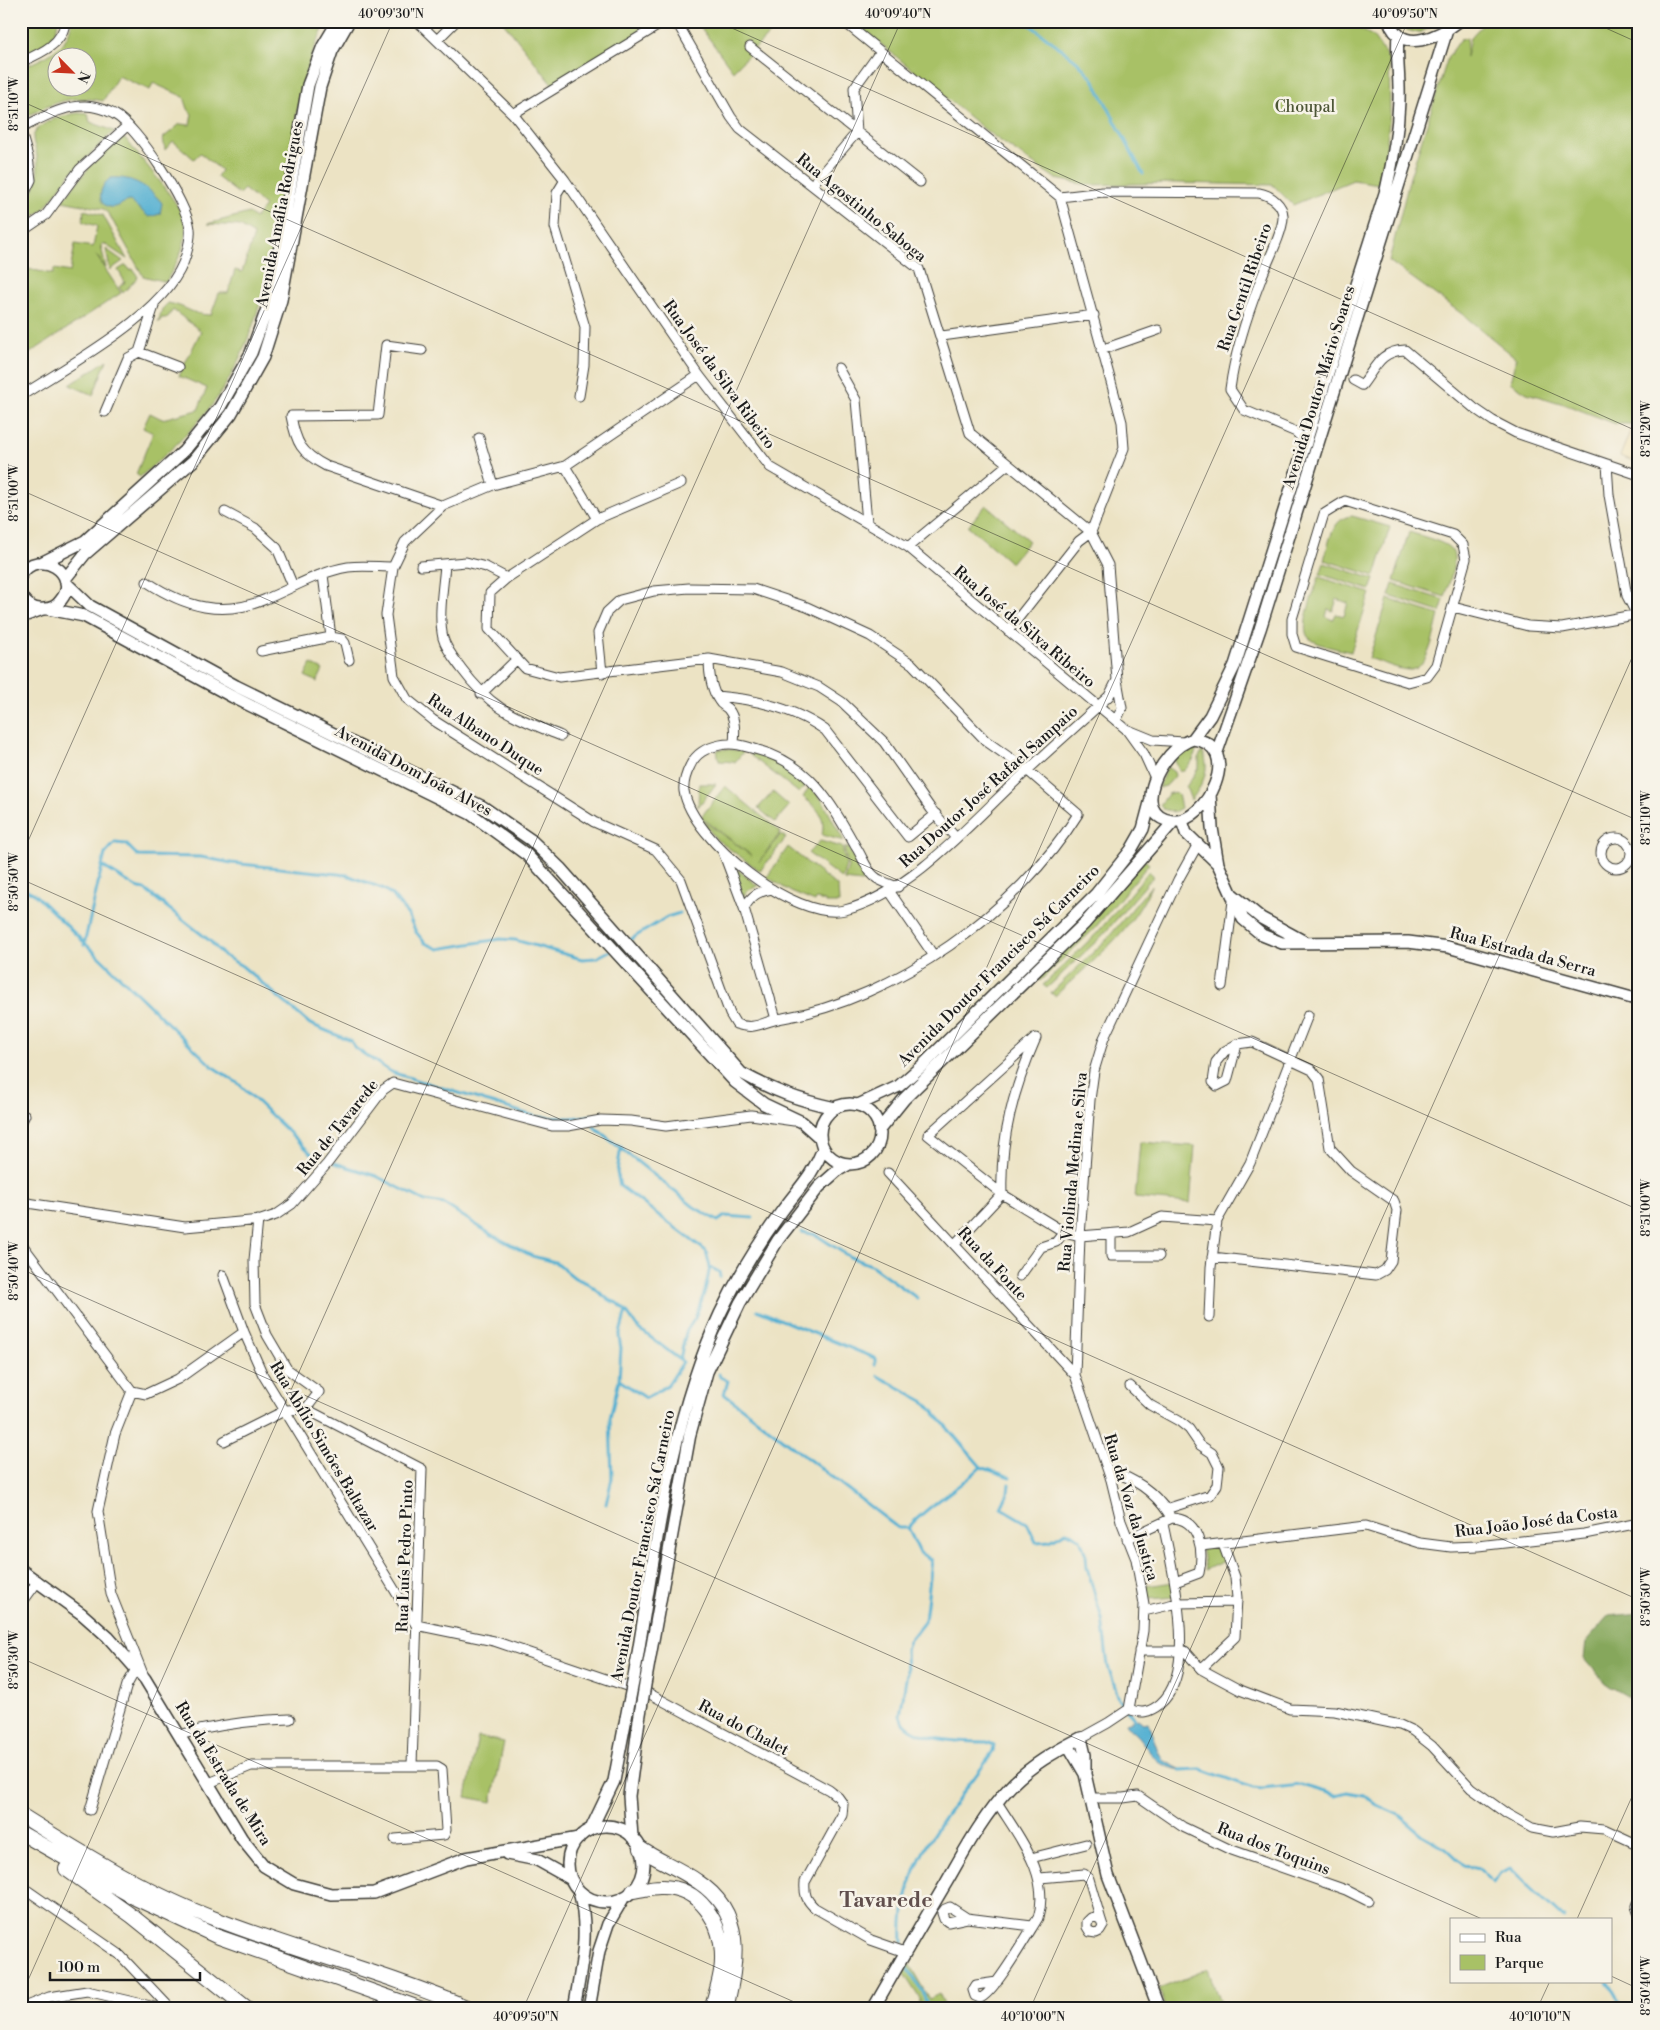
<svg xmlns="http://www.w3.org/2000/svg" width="1660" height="2030" font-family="'Libre Bodoni',serif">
<rect width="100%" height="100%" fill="#f7f3e8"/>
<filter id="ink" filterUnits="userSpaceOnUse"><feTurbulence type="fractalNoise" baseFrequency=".02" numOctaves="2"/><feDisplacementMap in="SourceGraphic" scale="10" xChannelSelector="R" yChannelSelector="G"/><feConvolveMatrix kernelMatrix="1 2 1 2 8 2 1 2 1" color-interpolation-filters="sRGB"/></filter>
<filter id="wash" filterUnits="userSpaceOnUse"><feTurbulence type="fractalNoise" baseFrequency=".0096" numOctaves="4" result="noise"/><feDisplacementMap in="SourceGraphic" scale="20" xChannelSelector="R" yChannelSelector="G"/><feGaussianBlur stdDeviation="1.12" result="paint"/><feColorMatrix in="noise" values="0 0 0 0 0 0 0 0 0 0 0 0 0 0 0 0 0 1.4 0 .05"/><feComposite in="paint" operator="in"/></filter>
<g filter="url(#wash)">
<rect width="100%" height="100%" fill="#ece3c4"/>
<path fill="#a8c166" stroke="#626e41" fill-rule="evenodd" d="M21,21h37c-2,18 -16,25 -31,32l-6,-5z
M72,21h256c-24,39 -30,87 -38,130 -13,77 -22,157 -60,226 -21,40 -57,71 -90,100l-4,-3 17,-41 -10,-5 7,-15 12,6 36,-9 9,-22 -28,-12 22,-45 -28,-21 -6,8h-5l-4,5 4,-14 6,-6c19,3 23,12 43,12l8,-22h9l7,-23 7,2 12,-37 -14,-9 -33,-2 42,-11 6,5 10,-12 -21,-17 -5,5 -22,-17 4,-7 -21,-17 -6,6 -21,-18 -8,9 -2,-12 17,-14 10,1 2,-11 -4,-5 -4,-12 -31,-14 -3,7 -32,-14 -15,25c-35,-7 -51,3 -82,18v-51c24,-11 47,-18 51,-47zM58,58h30v30h-30z
M506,21h157l-110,64 -49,-62z
M696,21h86l-49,50z
M853,21h491l29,15 16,23 1,53 -5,47 -6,25 -26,-4 -60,25 -20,-20 -99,-2 -86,2 -32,-6 -67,-46z
M1398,21h49l-29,12 -11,-3z
M1486,21h153v403h-23l-52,-20 -37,-11 -17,-11 6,-24 -54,-44 -73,-53 21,-84 38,-120 13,-18 6,-2 -1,20 4,-19z
M78,113l10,1 2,8 24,9 -43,42 -28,37 -22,15v-15c13,-14 19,-34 16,-53 0,-6 -4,-13 -4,-19 2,-16 32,-23 45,-25z
M121,138l5,1c14,20 60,68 60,89 0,20 -11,37 -20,54l-23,-6 -33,-60 -6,-7 -42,-8 30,-37z
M84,210l19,5 24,44 -24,-16 -2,3 5,22 -10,-13 25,38 -97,64 -3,12v-76l7,-24 25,5 1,-5 16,3 5,-28 18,3 4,-21 -14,-4z
M106,249l17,12 -13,9z
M126,265l4,5 3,-1 5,8 -15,16 -4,-6 6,-5 -7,-12z
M107,360l-14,35 -23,-10z
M986,505l43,36 -18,22 -43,-37z
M1352,516l38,11 -15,49 -51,-16c5,-17 8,-43 28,-44z
M1409,532c51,16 52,13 36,65l-51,-16z
M1324,563l50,16 -4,11 -50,-16z
M1319,577l51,16 -19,59c-12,-3 -32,-6 -42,-14 -11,-10 6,-48 10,-61zM1337,599l11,4 -4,13 -8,-2 -3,6 -7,-3 2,-8 5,2z
M1393,584l51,16 -4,12 -51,-16z
M1388,599l51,16c-4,14 -10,55 -29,55 -12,0 -28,-8 -41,-12z
M311,664l12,6 -6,12 -12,-6z
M1190,747l7,1 -4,12 -9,11h-4l-6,-12z
M725,749l19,2 -9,11 -16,-1 -2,-11z
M1202,751c10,16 0,36 -11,49l-5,-13 13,-20v-10z
M755,753l28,12 24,18 -8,10 -49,-38z
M1167,767l7,5 1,4 -9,10 -8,2z
M699,784h17l-18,23z
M725,786l56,46 -22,30 22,-28 5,4 -26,33 -44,-32 -15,-20 51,37 -51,-39z
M810,786l12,14 22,41 -22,-6c4,-20 -5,-27 -19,-38z
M773,792l16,14 -14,16 -17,-14z
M1174,792l4,2 3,14 -7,4 -11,-3 -3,-4 8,-11z
M820,841l22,6 4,18 -4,14 -34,-26z
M788,847l50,40 1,16h-14v-2l-9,-2 -1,3 -24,-10 -24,-15z
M844,848h5l13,25v9l-18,-2 4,-13z
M1145,860l4,4 -55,65 -54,52 -4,-4z
M732,865l26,21 -11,5 -4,6z
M1149,871l4,4 -1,3 -50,58 -55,52 -4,-3 55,-53z
M1151,886c-18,45 -62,78 -96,110l-4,-3 56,-54z
M1140,1142l55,4 -5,57 -55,-5z
M1223,1544l3,16 -21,10 -4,-24z
M1175,1582l2,15 -29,2 -2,-13z
M478,1737l26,5 -12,60 -26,-5z
M908,1962l21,37 10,-5 7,15h-28l2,-10 -18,-28z
M1208,1969l14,40h-55l-8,-20z
M1425,2004v5h-91z"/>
<path fill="#86a75b" stroke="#51623c" d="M1639,1613v90l-33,-19 -22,-26 2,-16 23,-26z"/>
<path fill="#eeda9e" stroke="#857b5d" d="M1633,424h6v39l-19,-7z"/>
<path fill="#54b0d2" stroke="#386677" d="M111,178c21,-2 38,9 51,25l-2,11 -11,3 -19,-16c-6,0 -9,5 -15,6 -19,3 -18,-21 -4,-29z
M1138,1719l5,4 5,-1 10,29 6,10 18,9c-26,-3 -28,-14 -43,-32 -5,-6 -10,-8 -14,-15z"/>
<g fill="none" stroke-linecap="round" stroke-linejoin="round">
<path stroke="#54b0d2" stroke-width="3" d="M1025,21l52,40 16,18 50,95
M102,866l3,-12 10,-11 11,1 12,12 63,1 30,6 116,12 37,14 9,7 15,19 8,17 9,11 13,6 62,-10 15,1 67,19 14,-1 27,-14
M21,888l12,5 180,174 26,17 79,76
M628,941l39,-24 13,-4
M84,945l18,-79 34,21 8,2 66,52 13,14 19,11 68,58 41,17 4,7 36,24 146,45 33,1 28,-3
M594,1127l100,80 24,14 7,-5 28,2
M621,1147l-4,25 3,14 86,65 4,16 -5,24 -10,27 -9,14 -6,27
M335,1163l41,13 49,25 19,3 48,31 40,21 23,6 20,16 12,5 22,17 8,3 9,8 11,16 46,35 -15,23 -22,13 -27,-18
M802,1232l14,3 34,22 21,8 46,33
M710,1267l9,5 1,5
M757,1310l118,48v6
M719,1374l1,3 8,4 -4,13 174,134h10c21,-24 50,-39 73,-61l29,10
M878,1376l47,26 56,65
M1009,1484l-1,9 -7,15 26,15 9,19 14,-1 16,-9 7,2 7,5 6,16 1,13 15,51 6,47 11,33 18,24
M606,1504l6,-26 -2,-60 9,-38 2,-32 -2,-11 7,-26
M1180,1770l21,-1 52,19 10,1 38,-4 35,10 11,-3 17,3 13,10 22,10 24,20 23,13 17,16 15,4 16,15 7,-10 9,-5 54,51
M903,1942c-5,-80 48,-130 90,-190l1,-7 -7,-3c-21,0 -78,0 -87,-26l7,-43 -1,-23 3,-9 16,-20 7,-61 -12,-7 -12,-25
M906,1967l17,25 5,17
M1608,1981l16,28"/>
</g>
</g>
<g filter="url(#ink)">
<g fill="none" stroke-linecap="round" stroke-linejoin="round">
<g stroke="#3b3a35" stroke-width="11">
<path id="street" d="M417,21l96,93 52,66 134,195 71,92 138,80 218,182 27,11 31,2
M843,21l217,176 62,225 2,26 -33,84 -12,9 -71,90
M437,40l19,-19
M750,47l170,135
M21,62c18,-8 43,-18 44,-41
M513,114l151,-92 15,4 52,91 9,12 179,140 51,164 121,99 17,33 9,115
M21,128c21,-10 40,-22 64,-22 8,0 22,4 29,8 23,12 74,90 76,115 1,7 -2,19 -4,26 -16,57 -116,109 -165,141
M21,132l7,25 3,23 -10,20
M565,180l-8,13 -2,34 30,100 -1,38 -5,31
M812,185l45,-53 -3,-44 26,-36
M1060,197l43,-5 156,1c11,2 25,11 24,25 -1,17 -16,44 -22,61 -14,36 -26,72 -31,110l14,21 52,22 11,11
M21,232l25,-17 34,-46 48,-44
M942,336l152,-21
M422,350l-36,-5 -8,70 -87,1c5,27 10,37 35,50l117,40
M1101,350l57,-20
M139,352l39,15
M838,368l18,32 11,122
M1353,380l9,5c14,-18 18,-34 43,-35l69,58 19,13 23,12 123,42
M105,412l23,-54 11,-6 15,-46
M479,438l14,47
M1607,464l2,31 18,101 12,23
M565,466l32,53
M681,483l-84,36 -90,59 -17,15 -1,36 36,39 34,9 150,-18 73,13 37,15 23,15 42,40 47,67 25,29
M1345,501l108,34 10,10 3,14 -30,106 -9,12 -19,5 -112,-35 -4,-13v-15l32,-105z
M225,512l30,16 22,20 16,38
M908,547l99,-82
M445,565c-2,24 -7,50 -2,73 3,11 12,22 18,30 32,43 52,48 100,68
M421,566l45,-4 20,5 21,11
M147,582c38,25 76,36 119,17 27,-11 52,-27 82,-32 14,-2 31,0 45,0
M1453,607l75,19 34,2 77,-14
M331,637l11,2 3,4 4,17
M261,651l70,-14 -8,-62
M709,659c0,14 2,30 10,42 2,4 6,5 9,8 8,9 7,24 6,34
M602,673l-4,-40 9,-21 13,-12 34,-9 35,-3 64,1 54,18 63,29 42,28 74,77 41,29 51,44c-60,97 -183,185 -295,204 -21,3 -26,13 -47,6l-6,-10 -49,-134 -25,-30 -62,-28 -161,-102 -26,-21 -13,-23 -8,-61 7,-48 12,-25 38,-36 50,-21 72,-19 134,-91
M481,694l36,-35
M716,696c38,3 78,12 109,34l83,107 28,-23
M1126,729l18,25 11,24
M1601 853a15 15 0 1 1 30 0a15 15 0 1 1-30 0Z
M723,852l21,56 32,111
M898,887c-8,-3 -18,-5 -24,-11 -8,-7 -12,-20 -18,-29 -25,-44 -46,-83 -98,-97 -13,-4 -25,-8 -38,-5 -14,3 -24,8 -30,21 -4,8 -7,16 -6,25 8,49 111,131 161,119 64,-16 127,-88 174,-132 30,-28 60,-54 90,-82l8,-16 5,28 -6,13
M890,892l44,64
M744,908c8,-13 13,-16 28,-19
M1222,986l11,-85
M1036,1038c-22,50 -36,100 -34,156l62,38 16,4 49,-4 33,-15 55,4
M21,1123l4,-8
M888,1173l187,202
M21,1202l164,25 76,-7 15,-5 16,-11 35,-40 56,-74 10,-7 159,43h16l33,-6 30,1 35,5 85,-11 43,6
M258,1220l-4,40 1,44 12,31 20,34 32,23 -13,17
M1111,1234v22h48
M21,1243l111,148 -17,43 -17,77 13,83 32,80
M955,1244l47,-50 -74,-59 106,-96
M1212,1257l164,18 9,-5 6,-9 6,-51 -3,-9 -43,-30 -21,-23 -11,-69 -7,-9 -60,-28 -15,2 -12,7 -9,11 -3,20 4,4 10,-5 10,-37
M223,1275l21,57 19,43 153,250
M1020,1276l21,-29 15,-5 8,-10
M1209,1317l2,-50 6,-46 33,-58 58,-148
M1130,1386l20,19 29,16 10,8 11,16 12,8 7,14 -2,18 -7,10 -44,14
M132,1391l14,3 32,-15 66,-47
M224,1441l62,-31 20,-1 116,60 -10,296
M1108,1470c27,9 45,20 61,44
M1127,1539l45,-21c28,1 32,33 27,55l-24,9
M1201,1546l165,-20 54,17 31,4 27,-1 106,-12 55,-11
M21,1604l17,-23
M1144,1611l34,-8 59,-1
M416,1625l78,16 156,53 179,96 9,7 5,7 -1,11 -37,67c-1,12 1,18 10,26l56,32 34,12
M1139,1651h46l16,18 9,5 30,16 50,19 45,2 65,14 13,6 19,15 39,42 36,26 25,14 21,4 27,-5 24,2 35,16
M1201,1669l34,-32 2,-39 -2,-21 -12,-33
M1129,1709l14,-78 1,-27 -8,-45 -15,-38 -10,-41 -36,-105 5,-139 10,-136 4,-29 10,-33 74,-158 20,-36
M1129,1709c12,5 20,4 31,-5 39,-33 12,-136 3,-180
M179,1735c37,-10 73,-15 111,-16
M1081,1738l27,-15 21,-14
M209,1783l42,-17h186l5,3 4,61 -2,5 -49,4
M1089,1798h34l15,-2 45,31 46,22 117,41 22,11
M997,1802c21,34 54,73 41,116 -9,14 -45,77 -58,80l-5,-2 -2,-6 3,-5 21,-3
M90,1810l37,-125 9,-16
M1031,1858l55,-14
M1040,1878l44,-4 5,5 12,41 2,6 -3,5 -4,2 -6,-1 -3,-5v-5l4,-4 5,-1 5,3
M21,1886l98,68 52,55
M1638,1912l-2,-6 3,-8
M967,1918l-17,-11 -5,2 -3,4 2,6 4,3 19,-4 65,8
M21,2008l28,-11 38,-6 76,18"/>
</g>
<g stroke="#3b3a35" stroke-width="14">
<path id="secondary" d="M1389,21c12,35 51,15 70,0
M43,562l42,-21 99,-90 36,-44 31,-54 20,-55 37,-213 15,-39 15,-25
M21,575c17,-29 61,-1 40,25 -4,6 -10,9 -17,9 -10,1 -18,-4 -23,-13
M65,579l20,-25 108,-93 38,-47 32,-57 18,-57 39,-213 12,-36 17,-30
M66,583l24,23 146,80 247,121 48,33 29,28 181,205c33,18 57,27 94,35
M48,609l36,7 149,81 238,117 56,41 208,227 29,22 38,18 18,16
M21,617l19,-7
M1193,739l17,-23 25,-51 151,-475c7,-29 12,-59 13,-89 1,-23 -3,-43 -1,-67
M1193,739c53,6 13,86 -21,82 -43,-5 -12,-72 21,-82z
M1217,752l43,-123 187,-599
M1210,794l2,34 6,36 25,55 19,16 20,8 126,-1 40,5 191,53
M1182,821l4,12 32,31
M1233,895l28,23 44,24
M820 1134a30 30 0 1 1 60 0a30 30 0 1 1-60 0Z
M858,1105l41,-19 25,-22 172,-170 35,-44 12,-21 8,-30
M879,1130l25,-31 181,-176 89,-102
M21,1570l61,44 26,23 37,42 97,160 22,27 30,18 37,10 43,-1 92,-35 113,-20
M634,1677c21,-121 34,-251 86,-363 17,-36 38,-70 62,-103 16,-22 31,-36 41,-62
M646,1679l44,-245 17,-62 33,-69 38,-63 41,-53 18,-16 12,-7
M1085,1774l23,101 51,134
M568 1864a38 38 0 1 1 76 0a38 38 0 1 1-76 0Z
M591,1829l23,-48 12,-63
M632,1837l-3,-41 10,-76
M507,1854l30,6 34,19
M574,2009c7,-42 16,-76 5,-118
M589,2009l10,-58 9,-27 16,-27
M873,2009c24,-42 48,-84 73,-126 19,-33 37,-67 63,-95 20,-22 47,-37 72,-50l4,17v19l-17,-29"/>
</g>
<g stroke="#3b3a35" stroke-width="16">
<path id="primary" d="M21,1815c62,39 127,79 197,105 83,32 171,54 253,89
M21,1833l116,66 79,37 206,73
M641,1849c18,12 39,20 56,32 49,32 40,79 29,128
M66,1869l66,47 116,93
M633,1891c8,-1 18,-4 27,-4 40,-1 63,36 62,73 0,16 -6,33 -11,49"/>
</g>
<use href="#street" stroke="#fff" stroke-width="9"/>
<use href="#secondary" stroke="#fff" stroke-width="11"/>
<use href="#primary" stroke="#fff" stroke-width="14"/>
<g stroke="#3b3a35" stroke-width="14" stroke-linecap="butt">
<path id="secondary-bridge" d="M626,1718l8,-41
M639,1720l7,-41"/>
</g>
<use href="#secondary-bridge" stroke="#fff" stroke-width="11"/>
</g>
</g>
<path fill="none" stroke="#1c1c1c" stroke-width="1" stroke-opacity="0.45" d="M716,21l923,411M1590,21l49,22M21,101l1618,720M21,490l1618,720M21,857l372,-836M21,879l1618,721M21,1269l1461,650M21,1658l789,351M1577,1919l62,-138M1611,1976l28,13M21,1996l880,-1975M523,2009l885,-1988M1030,2009l609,-1367M1537,2009l13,-28"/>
<g text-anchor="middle" stroke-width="5" stroke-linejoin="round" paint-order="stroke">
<g font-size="16" fill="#4d5636" stroke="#f7f3e8">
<text x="1305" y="112">Choupal</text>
</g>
<g font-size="16" fill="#1c1c1c" stroke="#f7f3e8">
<text transform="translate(862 207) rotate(39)" y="6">Rua Agostinho Saboga</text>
<text transform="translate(279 214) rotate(-79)" y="6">Avenida Amália Rodrigues</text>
<text transform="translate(1244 287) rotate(-71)" y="6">Rua Gentil Ribeiro</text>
<text transform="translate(720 374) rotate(54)" y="6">Rua José da Silva Ribeiro</text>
<text transform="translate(1318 387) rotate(-73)" y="6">Avenida Doutor Mário Soares</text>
<text transform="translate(1025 626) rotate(40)" y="6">Rua José da Silva Ribeiro</text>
<text transform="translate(486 734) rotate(33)" y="6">Rua Albano Duque</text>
<text transform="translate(414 770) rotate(28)" y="6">Avenida Dom João Alves</text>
<text transform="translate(988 786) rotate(-42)" y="6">Rua Doutor José Rafael Sampaio</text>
<text transform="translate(1523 951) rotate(15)" y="6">Rua Estrada da Serra</text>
<text transform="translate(998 965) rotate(-45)" y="6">Avenida Doutor Francisco Sá Carneiro</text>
<text transform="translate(337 1127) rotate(-51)" y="6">Rua de Tavarede</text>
<text transform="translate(1072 1172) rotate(-85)" y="6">Rua Violinda Medina e Silva</text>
<text transform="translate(993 1263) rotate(47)" y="6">Rua da Fonte</text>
<text transform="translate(325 1446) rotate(59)" y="6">Rua Abílio Simões Baltazar</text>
<text transform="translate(1132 1507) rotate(73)" y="6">Rua da Voz da Justiça</text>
<text transform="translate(1536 1521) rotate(-7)" y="6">Rua João José da Costa</text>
<text transform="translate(642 1546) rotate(-79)" y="6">Avenida Doutor Francisco Sá Carneiro</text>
<text transform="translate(404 1556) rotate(-88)" y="6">Rua Luís Pedro Pinto</text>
<text transform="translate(744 1727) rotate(28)" y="6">Rua do Chalet</text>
<text transform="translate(224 1773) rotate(58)" y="6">Rua da Estrada de Mira</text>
<text transform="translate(1274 1848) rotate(21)" y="6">Rua dos Toquins</text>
</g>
<g font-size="21" font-weight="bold" fill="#614f4d" stroke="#f7f3e8">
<text x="886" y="1907">Tavarede</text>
</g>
</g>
<rect width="1660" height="2030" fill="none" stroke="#f7f3e8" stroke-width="55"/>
<rect x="1450" y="1918" width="162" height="65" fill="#f7f3e8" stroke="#9f9d96"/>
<rect x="1460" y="1934" width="25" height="8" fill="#ffffff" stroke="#9f9d96"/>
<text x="1495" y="1942" font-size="15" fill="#1c1c1c">Rua</text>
<rect x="1460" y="1955" width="25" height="15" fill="#a8c166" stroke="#9f9d96"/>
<text x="1495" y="1968" font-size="15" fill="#1c1c1c">Parque</text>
<g transform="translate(72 72) rotate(114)"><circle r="24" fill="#f7f3e8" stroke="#9f9d96"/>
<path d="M0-4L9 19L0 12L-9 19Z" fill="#c8321e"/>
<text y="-8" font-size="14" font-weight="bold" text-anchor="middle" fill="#1c1c1c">N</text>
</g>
<path d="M50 1972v8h150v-8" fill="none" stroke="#1c1c1c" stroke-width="2.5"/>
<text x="58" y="1972" font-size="15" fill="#1c1c1c" stroke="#f7f3e8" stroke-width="4" paint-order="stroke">100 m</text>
<rect x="28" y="28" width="1604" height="1974" fill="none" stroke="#1c1c1c" stroke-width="2"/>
<g font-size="12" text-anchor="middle" fill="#1c1c1c">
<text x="391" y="18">40°09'30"N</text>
<text x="898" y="18">40°09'40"N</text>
<text x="1405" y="18">40°09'50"N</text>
<text transform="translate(14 104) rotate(-90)" y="4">8°51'10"W</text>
<text transform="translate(1646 429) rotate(-90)" y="4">8°51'20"W</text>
<text transform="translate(14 493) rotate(-90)" y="4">8°51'00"W</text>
<text transform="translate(1646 818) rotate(-90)" y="4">8°51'10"W</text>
<text transform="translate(14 882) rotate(-90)" y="4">8°50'50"W</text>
<text transform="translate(1646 1208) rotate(-90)" y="4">8°51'00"W</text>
<text transform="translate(14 1271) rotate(-90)" y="4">8°50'40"W</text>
<text transform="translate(1646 1597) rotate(-90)" y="4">8°50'50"W</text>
<text transform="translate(14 1660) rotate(-90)" y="4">8°50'30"W</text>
<text transform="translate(1646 1986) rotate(-90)" y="4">8°50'40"W</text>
<text x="526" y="2021">40°09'50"N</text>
<text x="1033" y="2021">40°10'00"N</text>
<text x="1540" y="2021">40°10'10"N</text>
</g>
</svg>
